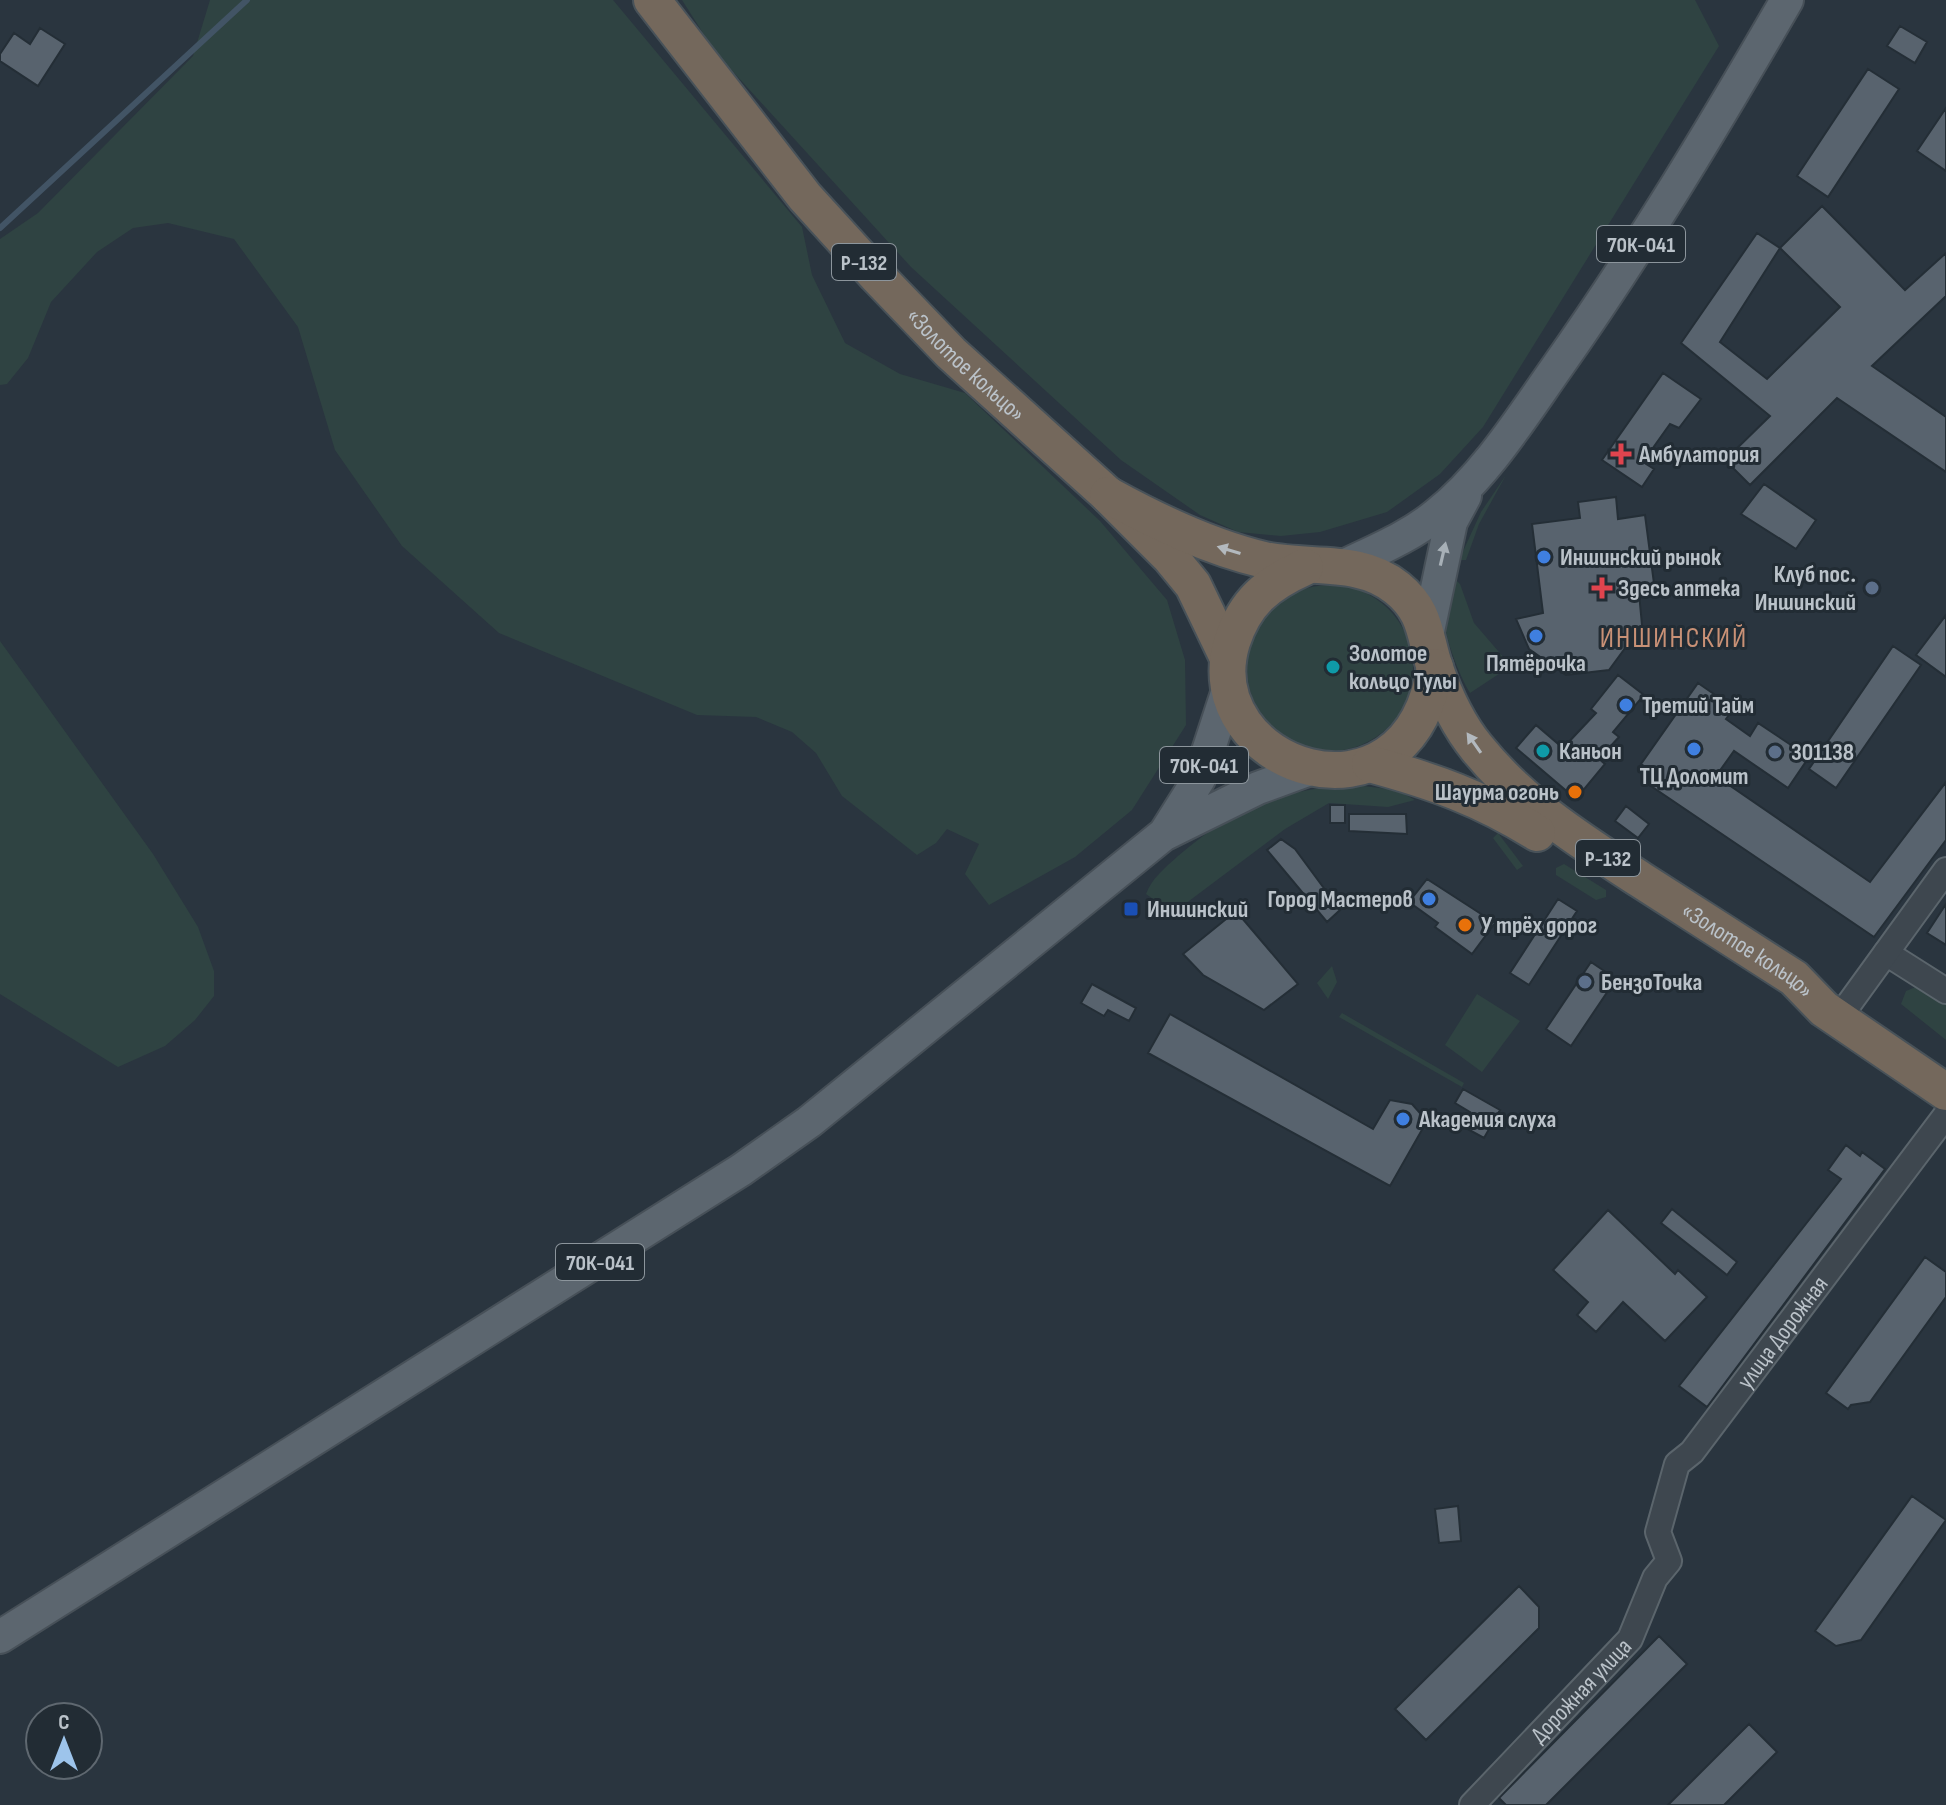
<svg xmlns="http://www.w3.org/2000/svg" width="1946" height="1805" font-family="'Sofia Sans Condensed',sans-serif">
<rect width="100%" height="100%" fill="#2a353f"/>
<path fill="#2f4342" d="M210,0h403l189,227 10,48 33,68 55,31 65,19 135,128 67,79 18,60 1,65 -54,85 -57,47 -86,48 -24,-31 14,-30 -32,-15 -11,14 -19,12 -75,-59 -26,-43 -24,-21 -36,-15 -59,-2 -198,-82 -97,-87 -67,-96 -37,-123 -64,-88 -66,-16 -35,5 -36,24 -46,50 -23,56 -21,26 -7,1v-146l38,-26 155,-157z
M682,0h1013l24,46 -236,381 -43,47 -53,38 -67,20 -39,4 -43,-4 -38,-17 -79,-55 -210,-193 -196,-215z
M1506,475l-27,49 -13,36h-7l22,-48z
M1455,579l5,5 14,39 37,43 -41,27c-13,-21 -33,-74 -26,-98 2,-5 8,-12 11,-16z
M1247 668a83 83 0 1 1 166 0a83 83 0 1 1-166 0Z
M0,641l153,213 45,73 16,44v25l-19,24 -30,26 -47,21 -118,-73z
M1355,785l42,5 18,10 -27,7 -59,-4 -44,26 -112,84 -27,-19c6,-16 20,-27 32,-38 54,-47 105,-68 177,-71z
M1498,833l25,33 -6,4 -24,-32z
M1564,864l42,26v7l-10,3 -40,-25v-7z
M1332,966l5,16 -9,17 -11,-16z
M1918,986l28,17v37l-45,-36 5,-13z
M1477,994l43,27 -38,51 -37,-27z
M1342,1013l122,70 -2,4 -123,-70z"/>
<g fill="none" stroke-linecap="round" stroke-linejoin="round">
<path stroke="#425465" stroke-width="6" d="M0,228l247,-228"/>
</g>
<path fill="#58636e" stroke="#242e36" stroke-width="2" fill-rule="evenodd" d="M1900,26l27,16 -12,21 -28,-17z
M40,28l25,16 -27,42 -38,-25v-7l14,-21 16,11z
M1868,69l31,20 -71,108 -31,-21z
M1946,108v63l-29,-20z
M1822,206l83,84 41,-37v43l-74,70 74,51v55l-109,-74 -87,87 -25,-25 45,-44 -89,-73 76,-110 23,15zM1780,248l60,59 -73,72 -47,-37z
M1663,373l38,26 -22,29 -9,-4 -27,38 11,7 -12,18 -40,-27z
M1764,484l52,36 -20,29 -55,-35z
M1616,497l2,22 27,-4 10,76 -16,2 3,32 -33,45 -43,5 -37,-26 -13,-30 27,-6 -11,-89 48,-6 -2,-16z
M1946,615v62l-30,-22z
M1893,646l28,19 -85,123 -27,-19z
M1618,675l26,20 -31,37 6,5 -20,22 6,5 -29,35 -60,-51 20,-23 27,23 33,-35 -5,-4z
M1698,683l36,25 -8,11 24,17 8,-13 51,34 -21,31 -54,-37 -18,25 154,106 76,-100v58l-72,97 -226,-153 8,-10 -15,-10z
M1330,805h15v18h-15z
M1626,806l23,18 -11,14 -23,-17z
M1349,814h57l1,20 -58,-3z
M1281,839l14,10 45,61 -13,12 -60,-72z
M1427,879l68,44 -23,31 -37,-27 3,-4 -29,-21z
M1558,899l19,12 -48,74 -19,-12z
M1946,904v41l-19,-12z
M1236,911l62,73 -34,26 -61,-35 -20,-21z
M1591,962l25,17 -45,67 -25,-17z
M1092,984l44,24 -7,13 -21,-11 -4,6 -23,-13z
M1170,1014l203,115 17,-29 22,4 15,17 -37,65 -242,-133z
M1463,1089l37,21 -16,28 -22,-12 8,-14 -15,-9z
M1846,1145l14,11 2,-4 23,17 -178,238 -28,-21 162,-207 -13,-9z
M1672,1209l65,53 -10,13 -66,-52z
M1608,1210l67,64 3,-4 29,27 -42,44 -42,-39 -27,30 -19,-17 11,-13 -35,-32z
M1925,1257l21,15v25l-76,105 -19,3 -3,4 -22,-16z
M1912,1496l34,24 -85,120 -25,6 -21,-15z
M1458,1506l3,35 -22,2 -4,-34z
M1519,1586l20,21v21l-113,112 -31,-31z
M1659,1636l28,28 -141,141h-40l-7,-7z
M1749,1724l28,28 -53,53h-56z"/>
<g fill="none" stroke-linecap="round" stroke-linejoin="round">
<g stroke="#5b656c" stroke-width="28">
<g id="minor">
<path d="M1886,953l60,38"/>
<path d="M1838,1019l108,-149"/>
<path id="s1" d="M1472,1805l158,-166 25,-61 14,-17 -11,-29 19,-68 15,-12 254,-337"/>
</g>
</g>
<g stroke="#475058" stroke-width="36">
<path id="major" d="M1346,565c31,-15 63,-28 90,-50 48,-38 84,-95 119,-145 84,-119 159,-244 232,-370
M1428,631l23,-109 14,-26
M1165,833l34,-54 30,-92
M0,1637l741,-467 68,-48 354,-287 95,-47 52,-19"/>
</g>
<g stroke="#485259" stroke-width="40">
<g id="highway">
<path id="s2" d="M652,0l153,197 71,78 75,78 157,142 62,62 23,28 35,73"/>
<path id="s3" d="M1108,495c49,27 101,52 156,65 45,10 95,-3 133,28 30,24 27,48 38,80 9,26 24,58 42,80 45,56 104,93 164,132 51,33 102,65 153,98l30,31 122,83"/>
<path d="M1305,567c-38,17 -60,35 -73,75 -38,125 177,200 203,25"/>
<path d="M1370,764c63,17 111,34 167,69"/>
</g>
</g>
<use href="#minor" stroke="#3e474f" stroke-width="24"/>
<use href="#major" stroke="#5c666f" stroke-width="32"/>
<use href="#highway" stroke="#74685c" stroke-width="36"/>
</g>
<defs><path id="oneway-solid" d="M-6-.8H1V-3.2L6.5 0L1 3.2V.8H-6Z" transform="scale(2)"/></defs>
<g fill="#b3b9be">
<use href="#oneway-solid" transform="translate(1229 550) rotate(-163)"/>
<use href="#oneway-solid" transform="translate(1474 743) rotate(-125)"/>
</g>
<use fill="#a7b0b7" href="#oneway-solid" transform="translate(1443 554) rotate(-77)"/>
<g fill="#e0444e" stroke="#222c34" stroke-width="3">
<path d="M1617 442h8v8h8v8h-8v8h-8v-8h-8v-8h8z"/>
<path d="M1598 576h8v8h8v8h-8v8h-8v-8h-8v-8h8z"/>
</g>
<g fill="#3f7fe0" stroke="#222c34" stroke-width="3">
<circle cx="1544" cy="557" r="8"/>
<circle cx="1536" cy="636" r="8"/>
<circle cx="1626" cy="705" r="8"/>
<circle cx="1694" cy="749" r="8"/>
<circle cx="1429" cy="899" r="8"/>
<circle cx="1403" cy="1119" r="8"/>
</g>
<g fill="#5c6f8a" stroke="#222c34" stroke-width="3">
<circle cx="1872" cy="588" r="8"/>
<circle cx="1775" cy="752" r="8"/>
<circle cx="1585" cy="982" r="8"/>
</g>
<g fill="#0f9aa8" stroke="#222c34" stroke-width="3">
<circle cx="1333" cy="667" r="8"/>
<circle cx="1543" cy="751" r="8"/>
</g>
<g fill="#e8710a" stroke="#222c34" stroke-width="3">
<circle cx="1575" cy="792" r="8"/>
<circle cx="1465" cy="925" r="8"/>
</g>
<rect fill="#1a4fb4" stroke="#222c34" stroke-width="3" x="1123" y="901" width="16" height="16" rx="4"/>
<g text-anchor="middle" stroke-width="6" stroke-linejoin="round" paint-order="stroke">
<g fill="#222c34" stroke="#8c959c" stroke-width="2">
<rect x="1597" y="226" width="88" height="36" rx="6"/>
<rect x="832" y="244" width="64" height="36" rx="6"/>
<rect x="1160" y="747" width="88" height="36" rx="6"/>
<rect x="1576" y="840" width="64" height="36" rx="6"/>
<rect x="556" y="1244" width="88" height="36" rx="6"/>
</g>
<g font-size="22" font-weight="bold" fill="#bac2c9">
<text x="1641" y="252">70К-041</text>
<text x="864" y="270">Р-132</text>
<text x="1204" y="773">70К-041</text>
<text x="1608" y="866">Р-132</text>
<text x="600" y="1270">70К-041</text>
</g>
<g font-size="24" fill="#bac2c9" stroke="#222c34">
<text dy="8" stroke="none"><textPath href="#s2" startOffset="482">«Золотое кольцо»</textPath></text>
<text dy="8" stroke="none"><textPath href="#s3" startOffset="828">«Золотое кольцо»</textPath></text>
<text dy="8" stroke="none"><textPath href="#s1" startOffset="588">улица Дорожная</textPath></text>
<text dy="8" stroke="none"><textPath href="#s1" startOffset="158">Дорожная улица</textPath></text>
</g>
<g font-size="24" font-weight="bold" fill="#bac2c9" stroke="#222c34" text-anchor="start">
<text x="1639" y="462">Амбулатория</text>
<text x="1560" y="565">Иншинский рынок</text>
<text x="1856" y="582" text-anchor="end">Клуб пос.<tspan x="1856" dy="28">Иншинский</tspan></text>
<text x="1618" y="596">Здесь аптека</text>
<text x="1349" y="661">Золотое<tspan x="1349" dy="28">кольцо Тулы</tspan></text>
<text x="1536" y="671" text-anchor="middle">Пятёрочка</text>
<text x="1642" y="713">Третий Тайм</text>
<text x="1559" y="759">Каньон</text>
<text x="1791" y="760">301138</text>
<text x="1694" y="784" text-anchor="middle">ТЦ Доломит</text>
<text x="1559" y="800" text-anchor="end">Шаурма огонь</text>
<text x="1413" y="907" text-anchor="end">Город Мастеров</text>
<text x="1147" y="917">Иншинский</text>
<text x="1481" y="933">У трёх дорог</text>
<text x="1601" y="990">БензоТочка</text>
<text x="1419" y="1127">Академия слуха</text>
</g>
<g font-size="28" letter-spacing="2" fill="#c99176" stroke="#222c34">
<text x="1674" y="647">ИНШИНСКИЙ</text>
</g>
</g>
<g transform="translate(64 1741)"><circle r="38" fill="#222c34" stroke="#5f6870" stroke-width="2"/>
<path d="M0-6L14 30L0 20L-14 30Z" fill="#9dc4eb"/>
<text y="-12" font-size="22" font-weight="bold" text-anchor="middle" fill="#bac2c9">С</text>
</g>
</svg>
